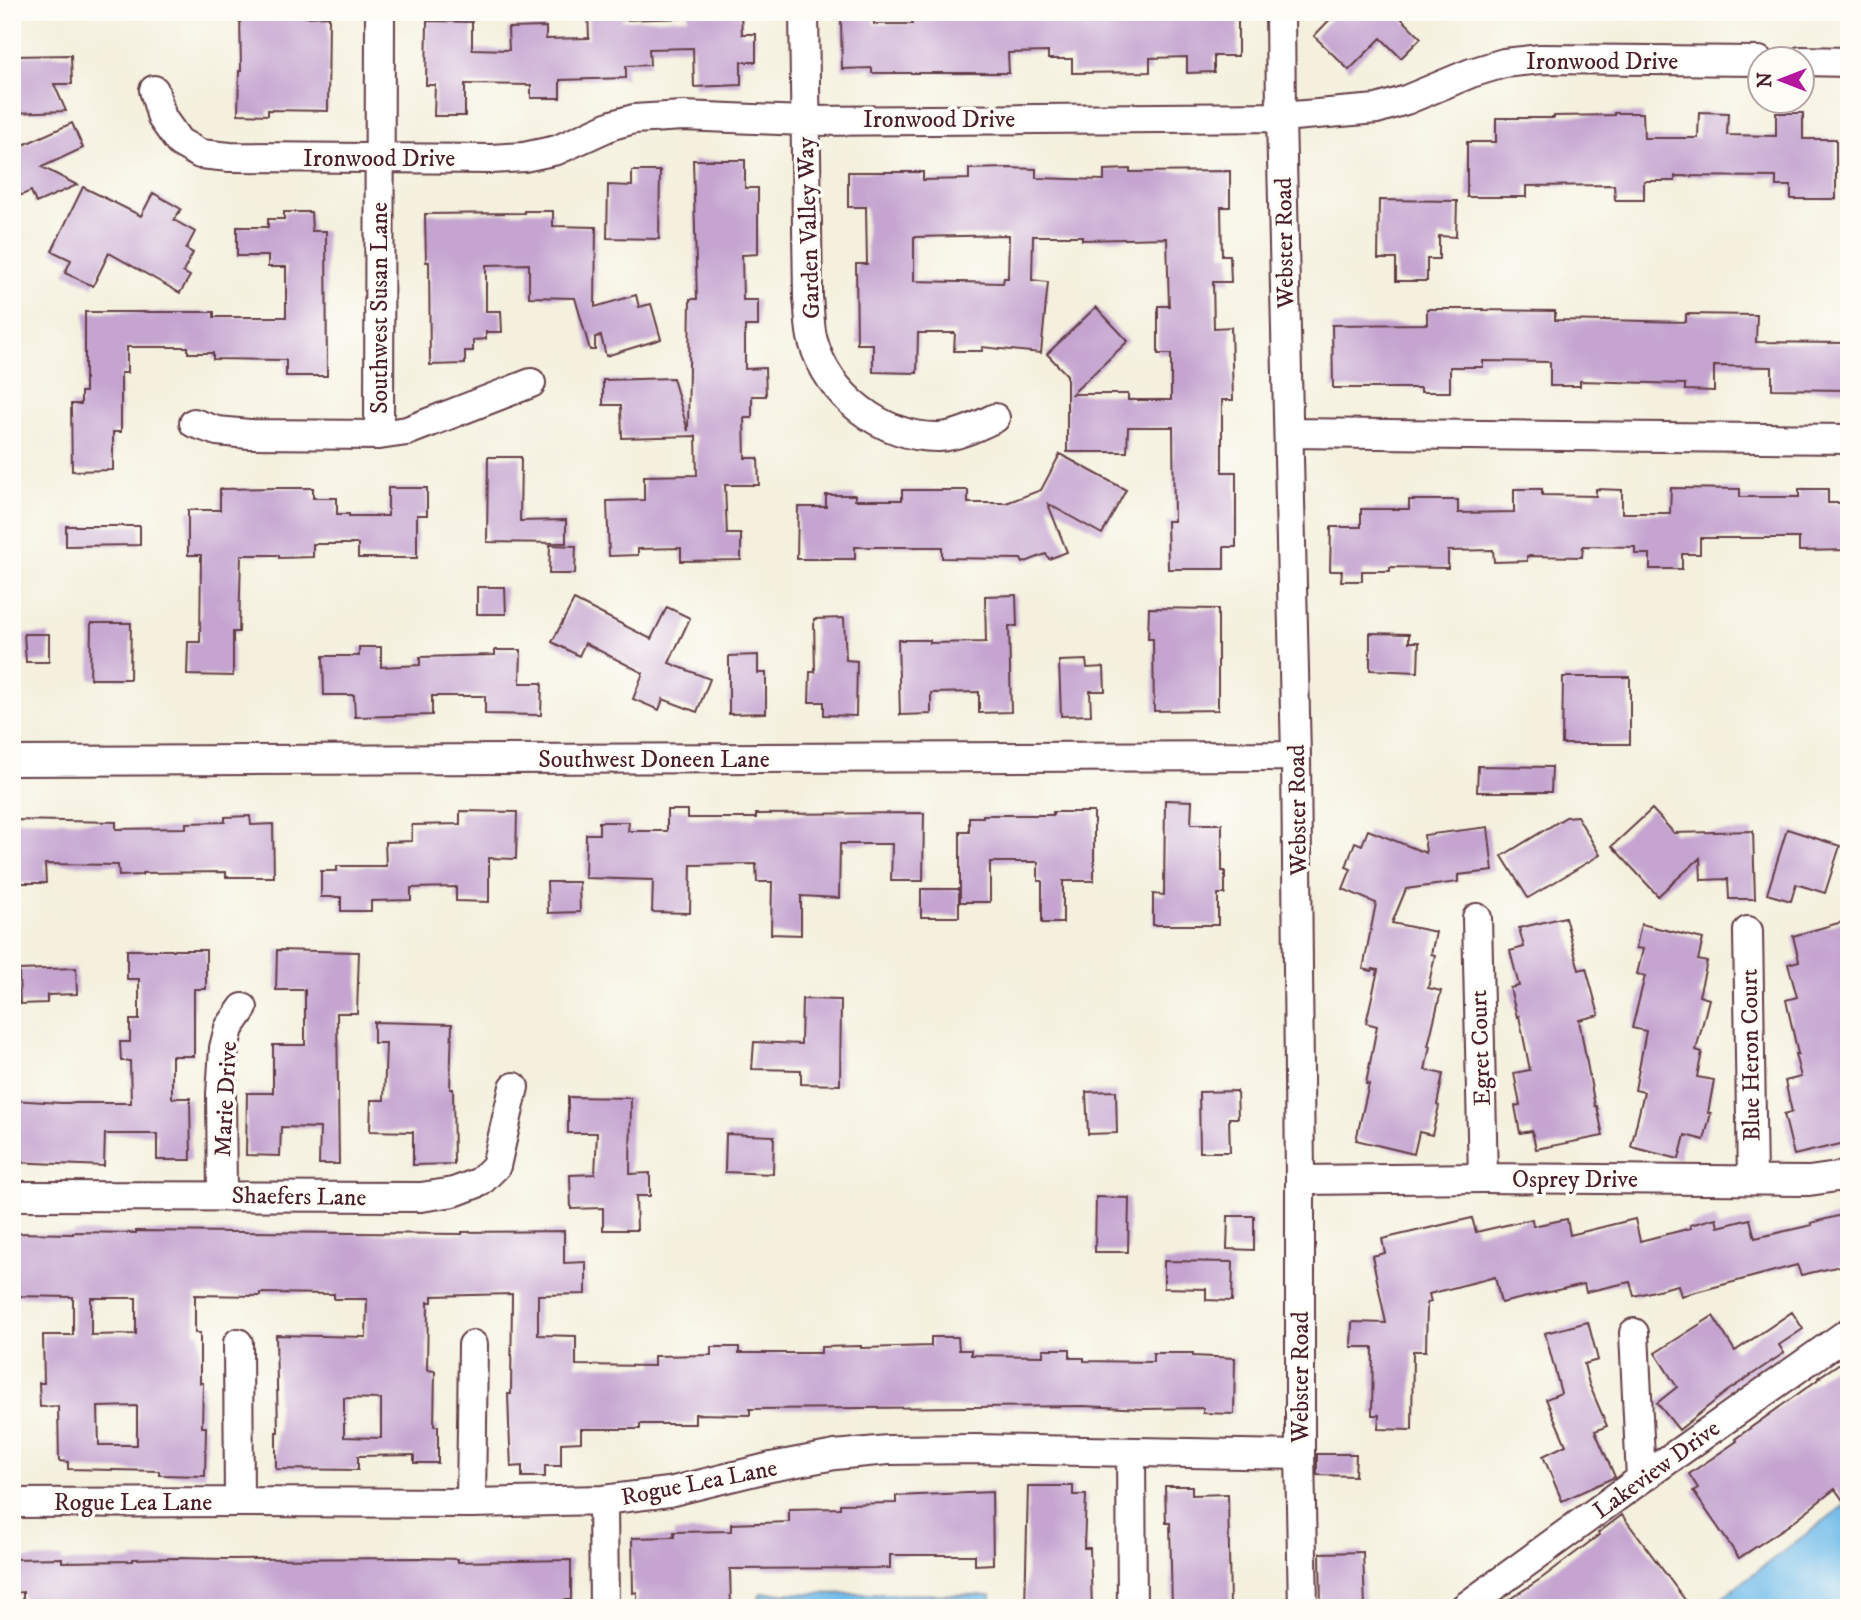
<svg xmlns="http://www.w3.org/2000/svg" width="1861" height="1620" font-family="'IM FELL DW Pica',serif">
<rect width="100%" height="100%" fill="#fdfcf7"/>
<filter id="ink" filterUnits="userSpaceOnUse"><feTurbulence type="fractalNoise" baseFrequency=".0143" numOctaves="2"/><feDisplacementMap in="SourceGraphic" scale="14" xChannelSelector="R" yChannelSelector="G"/><feConvolveMatrix kernelMatrix="1 2 1 2 8 2 1 2 1" color-interpolation-filters="sRGB"/></filter>
<filter id="wash" filterUnits="userSpaceOnUse"><feTurbulence type="fractalNoise" baseFrequency=".00686" numOctaves="4" result="noise"/><feDisplacementMap in="SourceGraphic" scale="28" xChannelSelector="R" yChannelSelector="G"/><feGaussianBlur stdDeviation="1.57" result="paint"/><feColorMatrix in="noise" values="0 0 0 0 0 0 0 0 0 0 0 0 0 0 0 0 0 1.4 0 .05"/><feComposite in="paint" operator="in"/></filter>
<g filter="url(#wash)">
<rect width="100%" height="100%" fill="#f4f0dd"/>
<path fill="#6fbbe9" stroke="#5c6d8a" stroke-width="2" d="M1849,1502v106h-141z
M761,1593l230,2v13h-236z"/>
<g id="blocks">
<path fill="#c5a4d0" fill-rule="evenodd" d="M240,12h65v5l24,-1 -1,95 -60,-1v5l-30,-1 1,-43h2z
M588,12h34v8l66,-2v-6h53l1,22h14v28h-15v23l-47,2 -1,-39 -44,1 1,16 -24,1v12l-66,2v18h-29v-13l-66,-1v32h-31l1,-31h-9l1,-64 45,1v27l37,1 -1,-22 38,-1v12l43,-1z
M912,12h326v44h-24v16l-27,1v-16l-37,1v14l-78,1v-14h-24v-7l-40,1 1,20h-137v-5l-30,1 -1,-51h33v6h38z
M1337,12h58l26,26 -20,20 -20,-20 -32,32 -35,-34z
M71,55l1,29h-18l12,27 -53,2 -1,-57z
M1699,112l29,1 -1,22 49,1v-23h27v26h33v60h-45v-13h-15v-9l-101,-1v5h-31v19h-29l-1,-15 -88,1v11h-59v-55h29v-24h58v-2l60,-1v-2h29l1,25h54z
M72,123l11,25 -41,19 35,18 -41,18 -5,-12 -19,8v-49z
M693,160h52v28h13v66l-16,1 1,45h15v26h-13v43l20,-1 1,28h-14v22h-8l1,40h13l1,27h-34l2,49h14v26l-60,1v-13l-43,1v6l-29,1 -2,-55 37,-1v-24l53,-1 -1,-39 -74,2 -1,-33h-18v-25l70,-2 15,53 2,-132h7z
M1009,168l27,1v9l68,2v-10l26,-1v3l100,-1v36h-9l1,48h8l1,27h-18l1,46 17,-1 2,73h-11v72h14v75h-12v22h-56l-1,-48h7l-1,-94h-45l-1,25h-60v-77l-20,-21 49,-47 32,34 -56,53h56v6h43v-46h-13v-48h11l-2,-68 -85,2v-4h-49l-1,44 16,2 -7,71 -59,-6v4h-28l1,-18h-37l-1,40 -44,-1v-28h-16l-1,-80h11l-1,-57h-18v-35h75v8l46,-1v-10zM1009,235l-1,43h-4l-1,5 -89,-2v-44z
M632,171h28l-1,68 -52,-1 1,-53 24,1z
M83,187l58,29 12,-23 28,16 -7,11 21,12 -9,17 7,4 -10,19 7,4 -10,17 -71,-40 -16,33 -28,-13 6,-13 -19,-9z
M1379,200l78,1 -1,36 -17,-1v23h-12v22h-31v-22h-18z
M524,211h29v15l43,1 -1,80 41,-12 3,12 12,-3 10,35 -55,17 -5,-20 -6,1v13h-5l-15,-52 -46,-1v-33l-43,1v46h15l1,21h-16v7l-13,1v11h-8v13l-35,1 -1,-103h-3l-1,-48 99,-1z
M284,212h27l1,19h14l1,145h-41v-16l-73,-1v-6h-25v-6h-61v26h-6v59h-8v38l-41,1 -1,-67h10v-12h4v-80h129v5h72v-50h-18v-11h-31v-29h31v-8h16z
M1427,309h56v1l72,1v9l50,1v-1l81,2v-8l71,1 -1,27 90,1v47l-74,-1v-22l-58,-1v25l-29,-1v-6l-105,-3v5h-30v-24l-67,-1v6h-33v25h-29v-4h-88l-1,-63 95,-1z
M1060,454l66,36 -24,44 -54,-30 19,48 -18,7 -3,-5 -23,9 -2,-4 -79,-1v-11h-87v12h-58l1,-52h28v-12h29v5h47v-10h66v13h38l35,-13z
M488,457h33l-1,64 46,-1v23l-79,-1z
M278,488h35v10h24v16h12v2h39v-28h39v27h-10v43h-59v-14h-45v13l-34,1v-3h-38l-2,77h-6v44l-46,-1 1,-33h12l1,-87h-13v-45h32v-21z
M1671,488l69,1v8h59v-8h29v14h21v47l-50,1v-13h-99v16h-18v15h-32v-15h-15v-7l-52,-1 -1,11 -55,-1v5l-33,1 -1,-12 -45,1v17l-58,-1v4h-28v10h-21l1,-10h-12l1,-44h30v-18h48v-9h49v13l56,-1v-23h28v6l54,1v-7l26,1v23h48z
M66,526h74v19l-74,1z
M550,545l26,1 -1,28h-26z
M477,587h28l1,27h-29z
M1016,595l1,31h-8l2,86 -32,1v-21l-48,1v21l-31,1 -2,-75h32v3l56,-1 -1,-46z
M574,600l77,39 16,-32 23,11 -21,45 41,16 -13,33 -34,-13 -4,11 -26,-11 10,-26 -58,-30 -6,13 -27,-14z
M1149,608l69,1v101l-64,1 -1,-72h-5z
M844,618l2,42 11,1 -1,55 -32,-1v-13h-15l1,-30h5l-1,-53z
M91,623h40l-1,56h-40z
M1370,633l39,1v8h10l-1,30 -48,-2z
M24,634h25v28h-23z
M359,647h22v20l39,-2v-8l75,-2v-5h26l-1,33h22l-1,32 -56,-1v-18h-53v19l-77,2 -1,-22h-30l-1,-39h36z
M758,655v18h8v40l-37,1v-58z
M1086,660l1,8 17,-1 1,24h-15l1,24 -30,1 -2,-55z
M1563,677h67v67h-68z
M1478,766l74,1 -1,25h-74z
M1165,800l27,1 -1,23h31v47h3v23h-7v31h-65v-31l11,1z
M1652,809l22,24 79,-2 2,68h-26l-1,-20 -27,1 -1,-22 -42,38 -46,-50z
M667,810h21v8h68v-4l168,-1 -1,68h-32l1,-37h-52l-1,54 -38,-2v39l-30,-1 1,-52h-15l-1,-18 -65,1 -1,48 -38,-1 1,-32 -68,-2 1,-44h13v-12h30l-1,9h39z
M460,811l57,1 -1,47 -27,-1v44l-33,-1v-14l-45,1v12l-40,1v10h-30v-14h-20v-26h16v-5h49l-1,-24 27,-1v-16l48,-1z
M1053,812h41v69h-31v42h-21v-42h-4v-19h-48v40h-30v-70h9v-15h14v-2h70z
M250,816l1,9 22,-1 1,53h-48v-5l-84,1v2l-23,1 -1,-11 -73,-1 1,19h-34v-63l104,2v7l70,-1v-5l39,-1v-5z
M1577,816l23,39 -72,43 -26,-42 64,-39z
M1488,827l5,44 -35,4v7l-52,7 -14,34 44,9 -5,22 4,1 -7,33 13,3 -13,55h2l-5,24 18,4 -6,31 2,1 -7,29 -13,-3 -5,22 -58,-14 13,-56h-3l11,-58 -11,-3 12,-53 -5,-1 -1,2 -9,-2 13,-66 -33,-14 8,-20 -5,-2 9,-25 7,3 6,-15 58,23 -2,-18z
M1787,829l53,17 -15,47 -29,-9 -5,17 -24,-7z
M547,882h32l1,30 -32,1z
M921,889h38v28h-38z
M1565,917l14,53 7,-2 13,47 -20,5 16,86h2l6,30 -67,13 -4,-18 -12,2 -5,-27 5,-1 -6,-32 16,-3 -11,-54 -2,1 -7,-29 9,-2 -9,-35 14,-4 -5,-19z
M1842,922l7,23v197l-55,13 -10,-41 8,-2 -7,-31 16,-4 -6,-23h3l-12,-54 11,-3 -9,-33 11,-3 -6,-25z
M1641,924l62,15 -5,21 9,2 -8,34 10,3 -13,51 6,2 -5,25 17,3 -6,33h3l-7,27 -19,-5 -6,24 -48,-12 13,-55 -9,-2 11,-59 -14,-3 13,-52 -8,-2 6,-25 -7,-1z
M127,950h79v39h-12v67h-22v42h18l1,62h-34v-26h-52l-1,32 -92,-4v-62l49,3h70l-1,-42h-9l-1,-19h10v-22h9v-41h-12z
M277,950l82,2 -2,61h-20l2,151h-20l1,-36 -39,-1 -1,29 -34,-1 1,-62h26v-48h32v-55h-29z
M76,968l1,26 -30,1v8l-27,1 -1,-34z
M802,999l39,1 -1,85 -39,-1v-14l-49,-1 2,-27 47,2z
M374,1022l78,2 -2,65h3l1,75 -41,1v-33l-43,-1 1,-31h13l2,-57h-12z
M1116,1091l1,42 -29,1 -2,-42z
M1237,1091l1,27h-9l1,34h-30l-1,-60z
M568,1097l63,1 -1,76 20,-1v23h-14l1,34h-34v-22l-32,1 -1,-34 25,-1 2,-41h-29z
M726,1134l48,2 -1,38 -48,-2z
M1096,1197l33,1 -1,54h-33z
M1849,1213v51l-48,11 -4,-10 -116,31 -3,-11 -44,11 -4,-14 -44,10 -2,-8 -83,19 -6,-26 -66,17 2,8 -4,1 -1,48h-13l-1,79 -34,-1 1,-14h-7l1,-68h-22l1,-25 34,1 -14,-67 13,-3 -3,-14 90,-21 4,14 56,-13 1,7 34,-7 3,16 65,-16 5,22 51,-13 -1,-3 26,-7 2,9 32,-8 5,19 57,-13 -1,-2z
M1228,1216h26v34l-27,-1z
M136,1231l326,3v-2l102,-1v32l22,-1v32l-48,1v40l38,1v29l78,1v-10l57,-1v-8h28v6h82v-6l40,-1v2l70,-2v-9h27l1,13h12v5l72,1v-7h27v9h14v3l69,1v-9h40v3l42,2 -1,56 -31,-1v-5l-59,1 -61,-3 -333,3v6l-55,-1v10h-55v5h-59v13l-20,1v23h-16v11h-23v-11l-11,1 -2,-43 -1,-30h3l1,-100 -80,2v6h-4l-1,68 8,1 -1,55h4v37h-24v-8l-56,1v14l-82,-1v-37h2l-2,-97 90,2 1,-38h-33v-5l-74,-1v3l-65,-1v38h5v50h3l-1,44h4l-1,49 -46,-1v-4l-91,-2v-7l-9,-1 -1,-55 -18,1 -1,-24h5l-1,-48h30v-38l-61,-1v-63l61,1v-2l63,1zM91,1298h45v36l-45,1zM344,1398l37,1v39l-37,-1zM137,1406v39h-38l-1,-38z
M1164,1261l69,1 -1,39 -26,-1v-11l-42,-1z
M1792,1312l11,17 -24,16 5,8 -58,39 -47,38 -22,-27 20,-16 -22,-34 58,-37 22,35z
M1588,1322l10,38 -14,4 5,20 18,42 -12,5 20,46 -53,24 -19,-45 23,-11 -20,-46 15,-6 -16,-60z
M1849,1357v152l-14,-20 -46,36 -50,33 -46,-67 5,-3 -9,-14 48,-33 -2,-2 85,-61 -1,-1z
M1317,1454h39l-1,22 -38,-1z
M1028,1486h45v9h13l-2,53h6l2,60h-67z
M1165,1486h27v9l36,-1 2,114h-58l-2,-85h-4z
M992,1492l1,72 -18,1v-10h-85v13l-160,1 1,39h-94v-16l-4,1 -1,-55 42,-1v-5l57,-1v-7l58,-2v-13l51,-1v-4l56,-1v-7z
M1622,1515l69,93h-195l46,-30 57,-43 -1,-2z
M1363,1552l2,56h-44l-1,-55z
M62,1558v4l71,-1v-2l44,-1 49,1 193,-1 39,1v3l113,-2v40h-8v8h-43l1,-4 -71,1 -1,3h-426v-16l-11,1v-34z"/>
</g>
</g>
<g filter="url(#ink)">
<use href="#blocks" fill-opacity="0" stroke="#643e46" stroke-width="2"/>
<g fill="none" stroke-linecap="round" stroke-linejoin="round">
<g stroke="#643e46" stroke-width="32">
<path id="street" d="M804,12l4,286c2,14 1,30 5,43 15,54 69,97 126,96 19,-1 39,-11 56,-19
M1280,12l1,105 15,639 4,424v275l3,153
M1801,61l48,1
M154,90l8,28 17,24 21,12 30,3 261,2 33,-2 33,-7 55,-25 22,-6 49,-3 121,5 477,-4 96,-8 29,-9 65,-27 33,-10 37,-4 218,2
M194,423l23,8 32,3 130,1 28,-4 124,-48
M1289,433l560,6
M379,435l1,-423
M12,761l1284,-5
M1477,918l6,260
M1748,931l4,249
M1300,1180l183,-2 326,3 28,-4 12,-4
M222,1195l-1,-101 3,-46 5,-20 14,-20
M12,1196l409,1 33,-5 26,-10 16,-16 18,-79
M1634,1333l7,146
M238,1343l1,159
M1131,1453l1,155
M603,1500l1,108
M12,1503l227,-1 232,1 132,-3 66,-8 102,-25 64,-12 53,-5 88,-1 324,6
M471,1503l2,-158
M1464,1608l177,-129 208,-147"/>
</g>
<use href="#street" stroke="#fff" stroke-width="28"/>
</g>
</g>
<g text-anchor="middle" stroke-width="7" stroke-linejoin="round" paint-order="stroke">
<g font-size="24" fill="#4a1f2b" stroke="#fdfcf7">
<text x="1602" y="69">Ironwood Drive</text>
<text x="939" y="127">Ironwood Drive</text>
<text x="379" y="166">Ironwood Drive</text>
<text transform="translate(808 228) rotate(-92)" y="8">Garden Valley Way</text>
<text transform="translate(1284 243) rotate(-91)" y="8">Webster Road</text>
<text transform="translate(379 308) rotate(-90)" y="8">Southwest Susan Lane</text>
<text x="654" y="767">Southwest Doneen Lane</text>
<text transform="translate(1297 810) rotate(-91)" y="8">Webster Road</text>
<text transform="translate(1480 1048) rotate(-92)" y="8">Egret Court</text>
<text transform="translate(1750 1055) rotate(-91)" y="8">Blue Heron Court</text>
<text transform="translate(225 1099) rotate(-87)" y="8">Marie Drive</text>
<text x="1575" y="1187">Osprey Drive</text>
<text transform="translate(299 1196) rotate(1)" y="8">Shaefers Lane</text>
<text transform="translate(1300 1377) rotate(-90)" y="8">Webster Road</text>
<text transform="translate(1656 1469) rotate(-36)" y="8">Lakeview Drive</text>
<text transform="translate(699 1482) rotate(-11)" y="8">Rogue Lea Lane</text>
<text x="133" y="1510">Rogue Lea Lane</text>
</g>
</g>
<rect width="1861" height="1620" fill="none" stroke="#fdfcf7" stroke-width="42"/>
<g transform="translate(1781 80) rotate(270)"><circle r="33" fill="#fdfcf7" stroke="#b5a4a5" stroke-width="2"/>
<path d="M0-5L12 26L0 18L-12 26Z" fill="#b5179e"/>
<text y="-10" font-size="19" font-weight="bold" text-anchor="middle" fill="#4a1f2b">N</text>
</g>
</svg>
